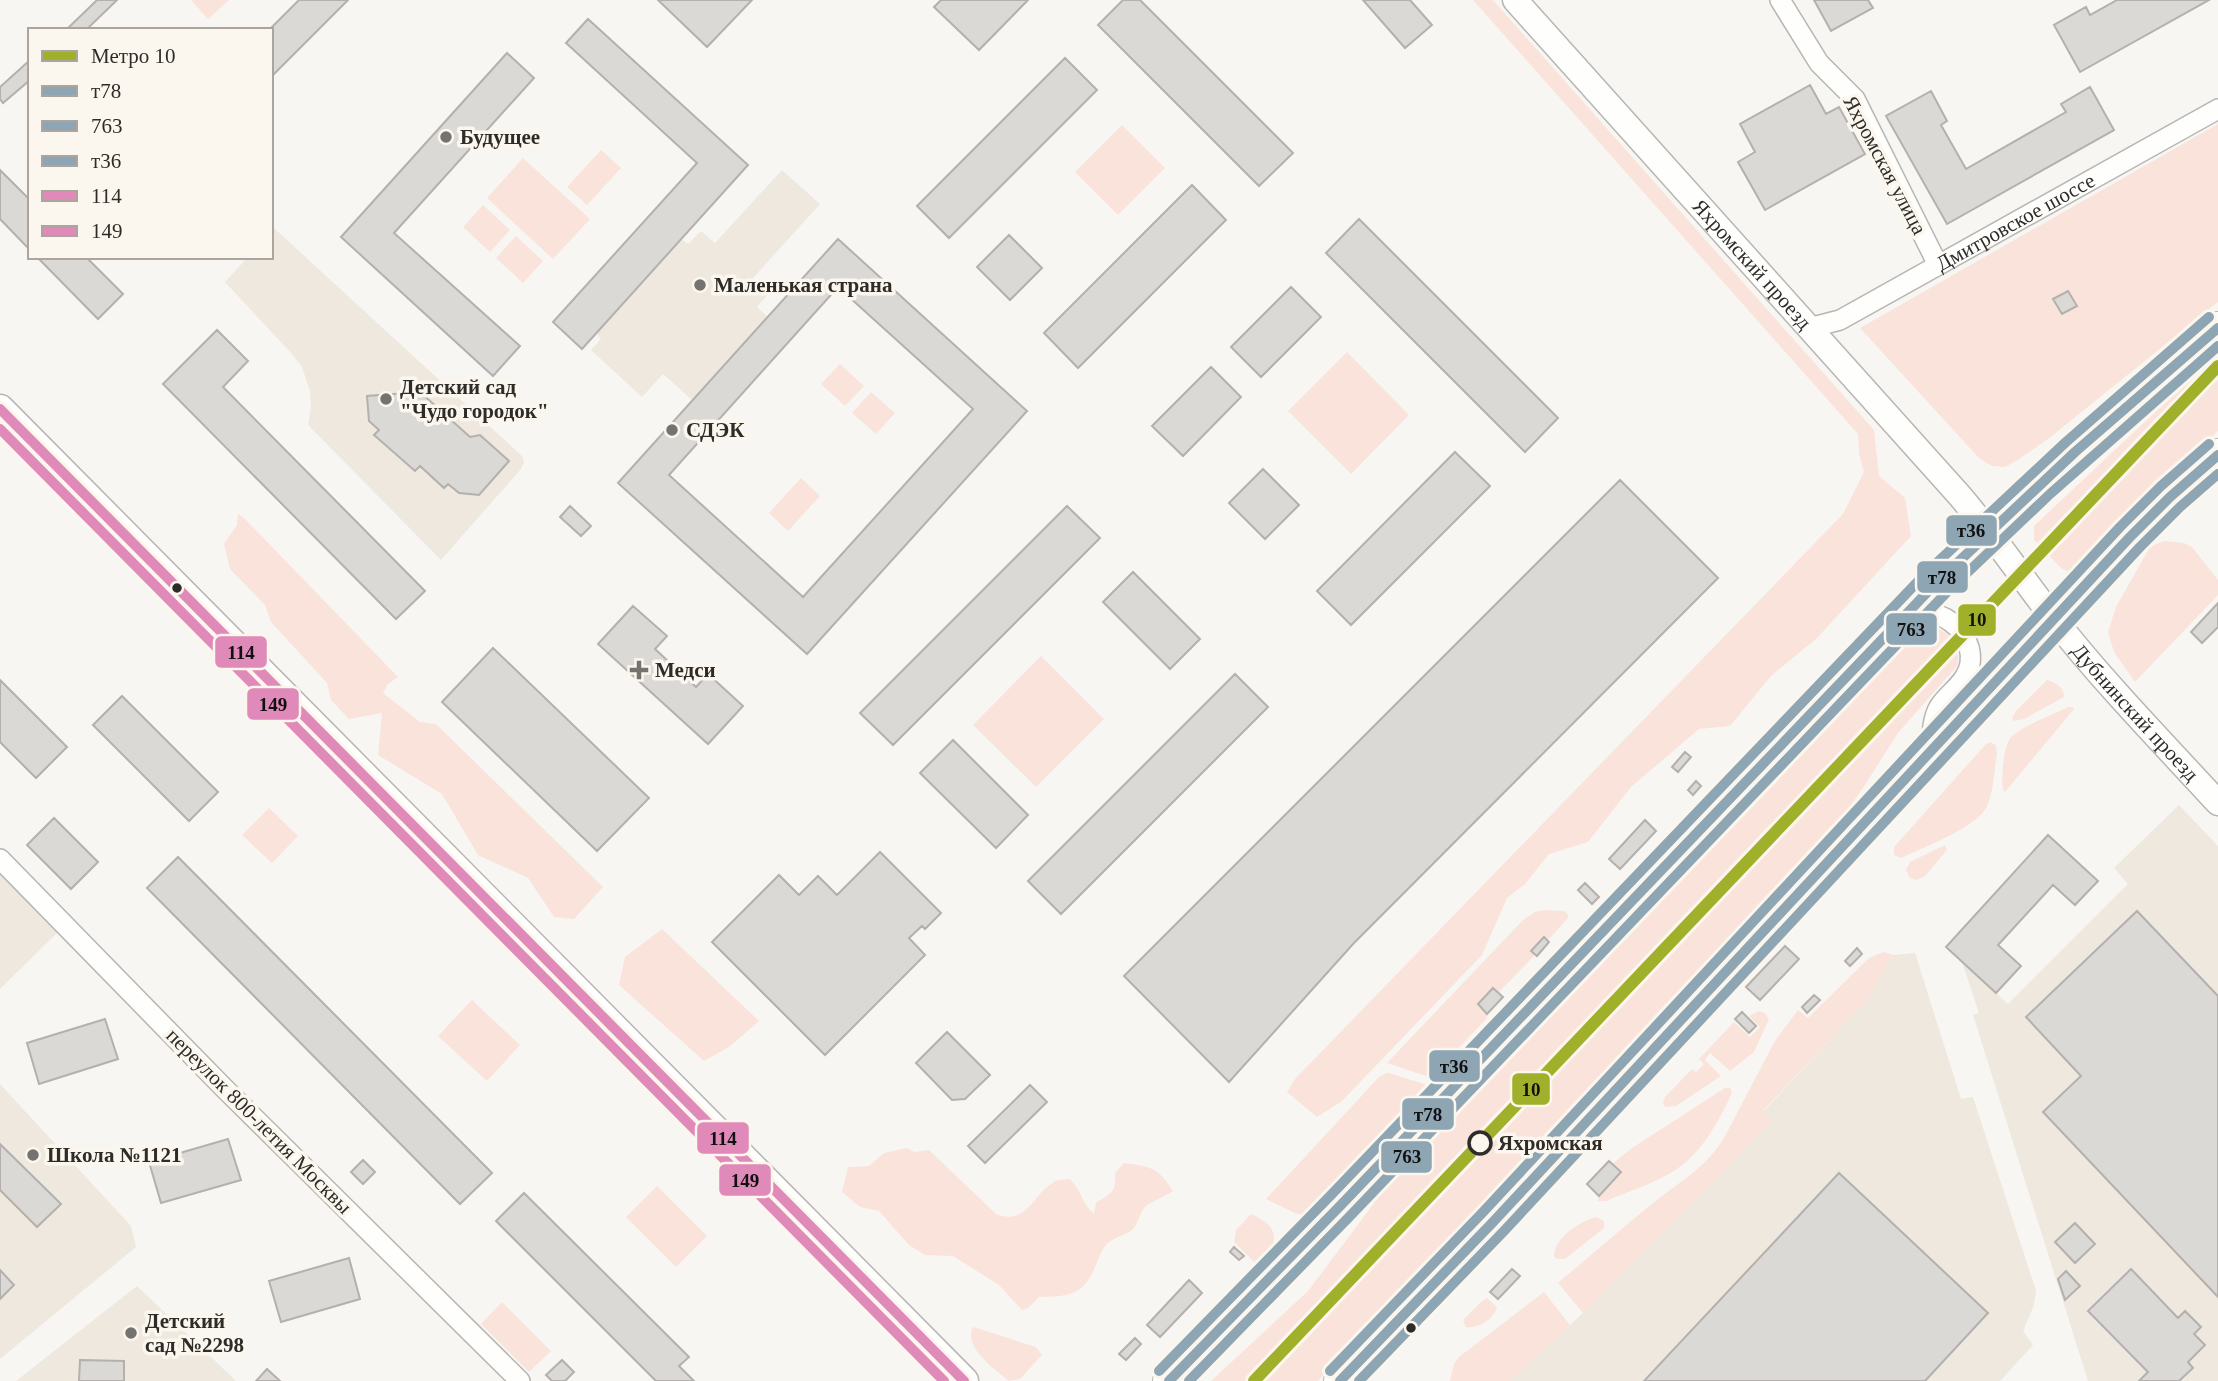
<svg xmlns="http://www.w3.org/2000/svg" width="2218" height="1381" font-family="'Times New Roman',serif">
<rect width="100%" height="100%" fill="#f8f6f2"/>
<path fill="#eee8de" d="M782,170l38,34 -67,74 16,15 -12,14 11,10 -76,83 -29,-26 -21,23 -51,-47 10,-11 -5,-6 85,-94 7,5 13,-13 14,12z
M275,229l247,227 2,6 -3,7 -80,91 -133,-135 3,-17 -1,-17 -8,-24 -10,-13 -67,-72 23,-25h23v-25z
M2179,805l39,41v535h-130l-115,-366 6,-2 -17,-51 46,42 120,-120 -14,-16z
M0,873l59,58 -59,58z
M1915,953l46,146 12,-2 63,194 -2,14 -11,26 10,14 -33,36h-491l74,-68 189,-192 -9,-9 103,-111 28,-46z
M0,1084l131,142 5,21 -136,112z
M137,1286l99,95h-220z"/>
<path fill="#fae3db" d="M191,0h38l-21,19z
M1473,0h20l381,430 5,46 26,22 6,38 -94,102 -46,38 -41,50 -31,3 -68,58 -43,55 -39,12 -24,30 -18,14 -25,57 -140,146 -25,16 -30,-25 8,-13 548,-565 21,-42 -5,-18 -1,-20z
M2218,124v178l-170,137 -32,22 -11,6 -13,-1 -13,-8 -119,-130z
M1122,125l43,43 -47,47 -43,-43z
M601,150l20,18 -34,37 -20,-18z
M523,158l67,61 -37,40 -66,-61z
M483,205l27,25 -20,22 -27,-25z
M516,236l27,25 -20,22 -27,-25z
M1347,352l62,63 -58,59 -63,-63z
M2218,353v78l-147,138 -4,2 -6,-3 -27,-28v-14z
M840,364l24,22 -19,20 -24,-22z
M871,392l24,21 -19,21 -24,-21z
M801,478l19,18 -32,35 -19,-18z
M238,514l6,4 154,159 -10,7 -5,9 37,29 16,2 167,163 -29,32 -20,-2 -26,-39 -50,-23 -36,-61 -64,-39 4,-42 -33,6 -18,-19 -4,-17 -56,-61 -6,-17 -35,-36 -6,-25 13,-19z
M2164,541l20,2 8,4 26,33v15l-83,87 -21,-30 -6,-20 8,-25 34,-60z
M1928,626c21,3 34,20 29,40l-59,67 -35,55 -34,48 -511,545h-107l97,-90 73,-97 528,-562 10,-5z
M1041,656l63,63 -68,68 -63,-62z
M2047,680c8,2 18,8 17,17l-40,22 -10,2 -2,-3 4,-7z
M2068,707h5l1,2 -69,83 -2,-2c-2,-12 0,-45 9,-54 11,-10 42,-22 56,-29z
M1991,742l5,4 1,7c-3,17 -3,40 -11,55 -11,20 -64,40 -85,50l-7,-3v-8l92,-103z
M269,808l29,28 -26,27 -30,-28z
M1945,845l2,5 -22,26 -8,4 -7,-2 -4,-8 4,-8z
M1544,910l21,1 3,4v3l-20,22 -4,-3 -13,14 4,4 -37,38 -5,-5 -15,16 9,10v4l-35,37 -7,-5 -11,13 5,5 -10,9 -42,-14 136,-143 12,-8z
M662,929l97,92 -30,26 -25,14 -85,-76 6,-28z
M1883,952l11,3 -28,46 -103,110 9,10 -189,192 -25,-30c32,-27 63,-54 95,-80 26,-21 53,-35 71,-65l51,-97 23,-31 10,8 61,-60z
M472,1000l48,45 -33,36 -49,-45z
M1759,1011l6,2 4,6 -15,33 -24,19 -20,-18 -5,7 16,16 -45,30 -11,1 -2,-5 2,-5 27,-28 4,3 8,-8 -5,-5 35,-37 16,15 10,-10 -11,-11z
M1389,1073l35,11 11,9 -125,121h-13l-31,-15 113,-122 5,-3z
M1725,1088h5l2,5c-14,29 -28,57 -55,76 -21,14 -48,22 -71,32h-8l1,-5 22,-23 -9,-9 20,-16z
M907,1148l7,4 15,-2 67,64c31,12 36,-19 58,-32 4,-3 11,-2 16,-3 12,12 12,25 24,35l2,-11c15,-10 21,-11 19,-30l9,-10c27,4 33,3 49,28 -8,6 -24,11 -28,16 -6,7 -7,18 -13,23 -7,5 -17,7 -24,13 -7,6 -9,16 -13,24 -12,30 -28,29 -56,30l-11,11 -6,2 -23,-25 -46,-29 -28,-1 -16,-10 -30,-34 -19,-4 -18,-15 6,-25 21,-1 15,-13z
M657,1186l50,50 -31,31 -50,-50z
M1251,1214c32,14 27,30 7,52l-24,-24 2,-12z
M1596,1217l8,4v7l-39,31h-8l-3,-3c1,-19 25,-34 42,-39z
M1544,1292l26,33 -60,56h-60l4,-17 5,-7z
M1487,1298l10,9c-3,12 -19,22 -31,20l-3,-7 19,-19z
M502,1302l49,49 -22,21 -48,-48z
M973,1327l63,20 6,8 -22,24 -11,2c-14,-12 -46,-33 -36,-54z"/>
<path fill="#dbd9d6" stroke="#b3b0ad" stroke-width="2" fill-rule="evenodd" d="M97,0h20l-31,30h-20z
M299,0h49l-77,77v-47h-2z
M658,0h94l-45,47z
M941,0h87l-49,50 -45,-43z
M1123,0h17l153,153 -34,33 -161,-161z
M1363,0h47l22,25 -27,23z
M1814,0h54l5,8 -42,23z
M2117,0h92l-129,72 -26,-47 32,-18 4,8z
M588,19l160,146 -166,184 -29,-27 144,-159 -131,-120z
M507,53l27,25 -140,155 126,113 -27,30 -152,-139z
M1065,58l32,32 -148,148 -32,-32z
M30,60v20l-27,23 -3,-4v-12z
M1810,85l16,29 13,-7 26,47 -100,56 -27,-48 17,-10 -15,-28z
M2090,87l24,43 -167,94 -61,-108 45,-25 16,30 -6,4 25,44 100,-57 -5,-8z
M0,170l30,30v50l-30,-31z
M1192,185l34,35 -148,148 -34,-35z
M1359,219l199,199 -33,34 -199,-199z
M1009,235l33,33 -32,32 -33,-33z
M838,239l189,172 -220,243 -189,-171zM838,287l135,122 -170,188 -134,-122z
M37,257h49l37,37 -25,25z
M1291,287l30,30 -60,60 -30,-30z
M2068,291l9,15 -15,8 -9,-15z
M217,330l31,31 -25,26 202,204 -29,28 -233,-235z
M1211,367l30,30 -58,59 -31,-30z
M420,392l50,45 10,-2 29,26 -30,34 -20,-2 -11,-9 -4,4 -24,-22 -5,5 -41,-36 5,-5 -10,-9 -2,-25z
M1455,452l35,34 -139,139 -34,-34z
M1263,469l36,36 -34,34 -36,-36z
M1620,480l98,98 -364,365 -125,139 -105,-106z
M570,506l21,20 -10,10 -21,-19z
M1067,506l33,32 -207,207 -33,-32z
M1133,572l67,67 -30,30 -67,-67z
M2218,603v24l-16,16 -11,-11z
M633,606l34,30 -12,13 41,38 12,-13 35,32 -35,38 -110,-100z
M493,648l156,150 -52,53 -155,-149z
M1235,674l33,33 -207,207 -33,-33z
M0,680l67,67 -31,31 -36,-36z
M122,696l96,96 -29,29 -96,-96z
M953,740l75,75 -32,33 -76,-75z
M1685,752l6,5 -13,15 -6,-5z
M1696,781l5,5 -8,9 -5,-5z
M54,818l44,44 -27,27 -44,-44z
M1645,820l11,11 -36,38 -11,-10z
M2048,835l50,46 -23,24 -22,-20 -55,60 23,21 -25,27 -50,-46z
M880,852l61,61 -16,16 -3,-3 -13,12 16,17 -100,100 -113,-113 67,-67 20,20 19,-19 19,19z
M178,857l314,316 -32,31 -313,-316z
M1585,883l14,14 -7,7 -14,-14z
M2137,911l81,85v301l-175,-185 38,-36 -55,-59z
M1544,937l5,5 -12,14 -6,-5z
M1785,946l14,13 -39,41 -14,-13z
M1857,948l5,6 -12,12 -5,-5z
M1493,988l10,9 -16,17 -9,-10z
M1814,995l6,5 -13,13 -5,-6z
M1742,1012l14,14 -7,7 -14,-14z
M105,1019l13,40 -79,25 -12,-41z
M947,1032l43,43 -25,24 -13,1 -36,-37z
M1445,1052l5,5 -9,10 -6,-5z
M1030,1085l17,17 -62,61 -17,-17z
M228,1139l13,41 -80,23 -12,-41z
M0,1144l61,60 -24,23 -37,-37z
M363,1160l12,12 -12,12 -12,-12z
M1609,1161l12,11 -22,24 -12,-12z
M1839,1173l149,140 -63,68h-281z
M524,1193l165,164 -10,9 15,15h-38l-160,-160z
M2075,1223l20,21 -20,19 -20,-21z
M1234,1247l10,9 -5,4 -9,-8z
M349,1258l11,41 -79,23 -12,-41z
M1512,1269l8,7 -22,23 -8,-7z
M2131,1269l47,49 7,-7 16,16 -7,7 11,11 -17,17 5,6 -14,13h-40l9,-9 -60,-61z
M0,1270l14,15 -14,14z
M2066,1271l14,15 -15,14 -7,-21z
M1189,1280l13,13 -42,44 -13,-12z
M1135,1338l6,6 -15,16 -7,-6z
M80,1360l44,1v20h-45z
M562,1360l12,12 -9,9h-13l-6,-6z
M267,1369l13,12h-24z"/>
<g fill="none" stroke-linecap="round" stroke-linejoin="round">
<g stroke="#b8b6b3" stroke-width="22">
<g id="minor">
<path d="M1780,0l39,63 36,36 83,166"/>
<path id="s1" d="M1809,328l31,-8 378,-211"/>
<path d="M1906,619c16,-7 31,-8 45,3 18,13 26,37 13,56 -7,11 -18,18 -25,29 -7,12 -7,29 -8,42"/>
<path d="M0,859l224,229 296,293"/>
</g>
</g>
<g stroke="#b8b6b3" stroke-width="27">
<g id="tertiary">
<path id="s2" d="M1515,0l445,496c34,40 62,82 94,123 51,65 109,124 164,184"/>
</g>
</g>
<g stroke="#b8b6b3" stroke-width="31">
<path id="secondary" d="M0,409l964,972"/>
</g>
<g stroke="#b8b6b3" stroke-width="34">
<path id="primary" d="M1169,1381l172,-176 596,-623c90,-89 185,-172 281,-254
M1340,1381l154,-160 636,-684 40,-40 48,-42"/>
</g>
<use href="#minor" stroke="#fefefd" stroke-width="19"/>
<use href="#tertiary" stroke="#fefefd" stroke-width="24"/>
<use href="#secondary" stroke="#fefefd" stroke-width="28"/>
<use href="#primary" stroke="#fefefd" stroke-width="32"/>
<g stroke="#fcf7ee" stroke-width="16">
<path id="bus-1" d="M1169,1381l172,-176 596,-623 138,-130 143,-124
M1340,1381l154,-160 636,-684 40,-40 48,-42"/>
</g>
<g stroke="#fcf7ee" stroke-width="16">
<path id="bus-2" d="M1189,1381l162,-166 596,-623 103,-98 168,-148
M1359,1381l145,-150 636,-684 40,-40 38,-33"/>
</g>
<g stroke="#fcf7ee" stroke-width="16">
<path id="bus-3" d="M1159,1371l172,-176 596,-623 139,-130 143,-125
M1330,1371l154,-160 636,-684 41,-41 48,-42"/>
</g>
<g stroke="#fcf7ee" stroke-width="16">
<path id="bus-4" d="M0,409l964,972"/>
</g>
<g stroke="#fcf7ee" stroke-width="16">
<path id="bus-5" d="M0,429l944,952"/>
</g>
<use href="#bus-1" stroke="#8ea5b4" stroke-width="10"/>
<use href="#bus-2" stroke="#8ea5b4" stroke-width="10"/>
<use href="#bus-3" stroke="#8ea5b4" stroke-width="10"/>
<use href="#bus-4" stroke="#e08ab9" stroke-width="10"/>
<use href="#bus-5" stroke="#e08ab9" stroke-width="10"/>
<g stroke="#fcf7ee" stroke-width="18">
<path id="metro-1" d="M1254,1381l964,-1015"/>
</g>
<use href="#metro-1" stroke="#a1b02b" stroke-width="12"/>
</g>
<g fill="#75736f" stroke="#fcf7ee" stroke-width="2.5">
<circle cx="446" cy="137" r="7"/>
<circle cx="700" cy="285" r="7"/>
<circle cx="386" cy="399" r="7"/>
<circle cx="672" cy="430" r="7"/>
<path d="M635.5 659.5h7v7h7v7h-7v7h-7v-7h-7v-7h7z"/>
<circle cx="33" cy="1155" r="7"/>
<circle cx="131" cy="1333" r="7"/>
</g>
<g fill="#2e2c29" stroke="#fcf7ee" stroke-width="2.5">
<circle cx="177" cy="588" r="6"/>
<circle cx="1411" cy="1328" r="6"/>
</g>
<circle fill="#fcf7ee" stroke="#2e2c29" stroke-width="3.5" cx="1480" cy="1143" r="11"/>
<g text-anchor="middle" stroke-width="7" stroke-linejoin="round" paint-order="stroke">
<g font-size="21" font-weight="bold" fill="#2e2c29" stroke="#fcf7ee" text-anchor="start">
<text x="460" y="144">Будущее</text>
<text x="714" y="292">Маленькая страна</text>
<text x="400" y="394">Детский сад<tspan x="400" dy="24">"Чудо городок"</tspan></text>
<text x="686" y="437">СДЭК</text>
<text x="655" y="677">Медси</text>
<text x="47" y="1162">Школа №1121</text>
<text x="145" y="1328">Детский<tspan x="145" dy="24">сад №2298</tspan></text>
</g>
<g font-size="21" fill="#2e2c29" stroke="#fcf7ee">
<text transform="translate(1885 165) rotate(62)" y="7">Яхромская улица</text>
<text dy="7" stroke="none"><textPath href="#s1" startOffset="233">Дмитровское шоссе</textPath></text>
<text dy="7" stroke="none"><textPath href="#s2" startOffset="355">Яхромский проезд</textPath></text>
<text dy="7" stroke="none"><textPath href="#s2" startOffset="945">Дубнинский проезд</textPath></text>
<text transform="translate(259 1121) rotate(45)" y="7">переулок 800-летия Москвы</text>
</g>
<g font-size="21" font-weight="bold" fill="#2e2c29" stroke="#fcf7ee" text-anchor="start">
<text x="1498" y="1150">Яхромская</text>
</g>
</g>
<g stroke="#fcf7ee" stroke-width="2.5">
<rect x="1945" y="514" width="53" height="33" rx="7" fill="#8ea5b4"/>
<rect x="1916" y="560" width="53" height="34" rx="7" fill="#8ea5b4"/>
<rect x="1957" y="603" width="40" height="34" rx="7" fill="#a1b02b"/>
<rect x="1885" y="612" width="53" height="34" rx="7" fill="#8ea5b4"/>
<rect x="214" y="635" width="54" height="34" rx="7" fill="#e08ab9"/>
<rect x="246" y="687" width="54" height="34" rx="7" fill="#e08ab9"/>
<rect x="1428" y="1049" width="53" height="34" rx="7" fill="#8ea5b4"/>
<rect x="1511" y="1072" width="40" height="34" rx="7" fill="#a1b02b"/>
<rect x="1401" y="1097" width="54" height="34" rx="7" fill="#8ea5b4"/>
<rect x="696" y="1121" width="54" height="34" rx="7" fill="#e08ab9"/>
<rect x="1380" y="1140" width="53" height="34" rx="7" fill="#8ea5b4"/>
<rect x="718" y="1163" width="54" height="34" rx="7" fill="#e08ab9"/>
</g>
<g font-size="19" text-anchor="middle" font-weight="bold" fill="#111">
<text x="1971" y="537">т36</text>
<text x="1942" y="584">т78</text>
<text x="1977" y="626">10</text>
<text x="1911" y="636">763</text>
<text x="241" y="659">114</text>
<text x="273" y="711">149</text>
<text x="1454" y="1073">т36</text>
<text x="1531" y="1096">10</text>
<text x="1428" y="1121">т78</text>
<text x="723" y="1145">114</text>
<text x="1407" y="1163">763</text>
<text x="745" y="1187">149</text>
</g>
<rect x="28" y="28" width="245" height="231" fill="#fcf7ee" stroke="#aaa69f" stroke-width="2"/>
<rect x="42" y="51" width="35" height="10" fill="#a1b02b" stroke="#aaa69f" stroke-width="2"/>
<text x="91" y="63" font-size="21" fill="#2e2c29">Метро 10</text>
<rect x="42" y="86" width="35" height="10" fill="#8ea5b4" stroke="#aaa69f" stroke-width="2"/>
<text x="91" y="98" font-size="21" fill="#2e2c29">т78</text>
<rect x="42" y="121" width="35" height="10" fill="#8ea5b4" stroke="#aaa69f" stroke-width="2"/>
<text x="91" y="133" font-size="21" fill="#2e2c29">763</text>
<rect x="42" y="156" width="35" height="10" fill="#8ea5b4" stroke="#aaa69f" stroke-width="2"/>
<text x="91" y="168" font-size="21" fill="#2e2c29">т36</text>
<rect x="42" y="191" width="35" height="10" fill="#e08ab9" stroke="#aaa69f" stroke-width="2"/>
<text x="91" y="203" font-size="21" fill="#2e2c29">114</text>
<rect x="42" y="226" width="35" height="10" fill="#e08ab9" stroke="#aaa69f" stroke-width="2"/>
<text x="91" y="238" font-size="21" fill="#2e2c29">149</text>
</svg>
